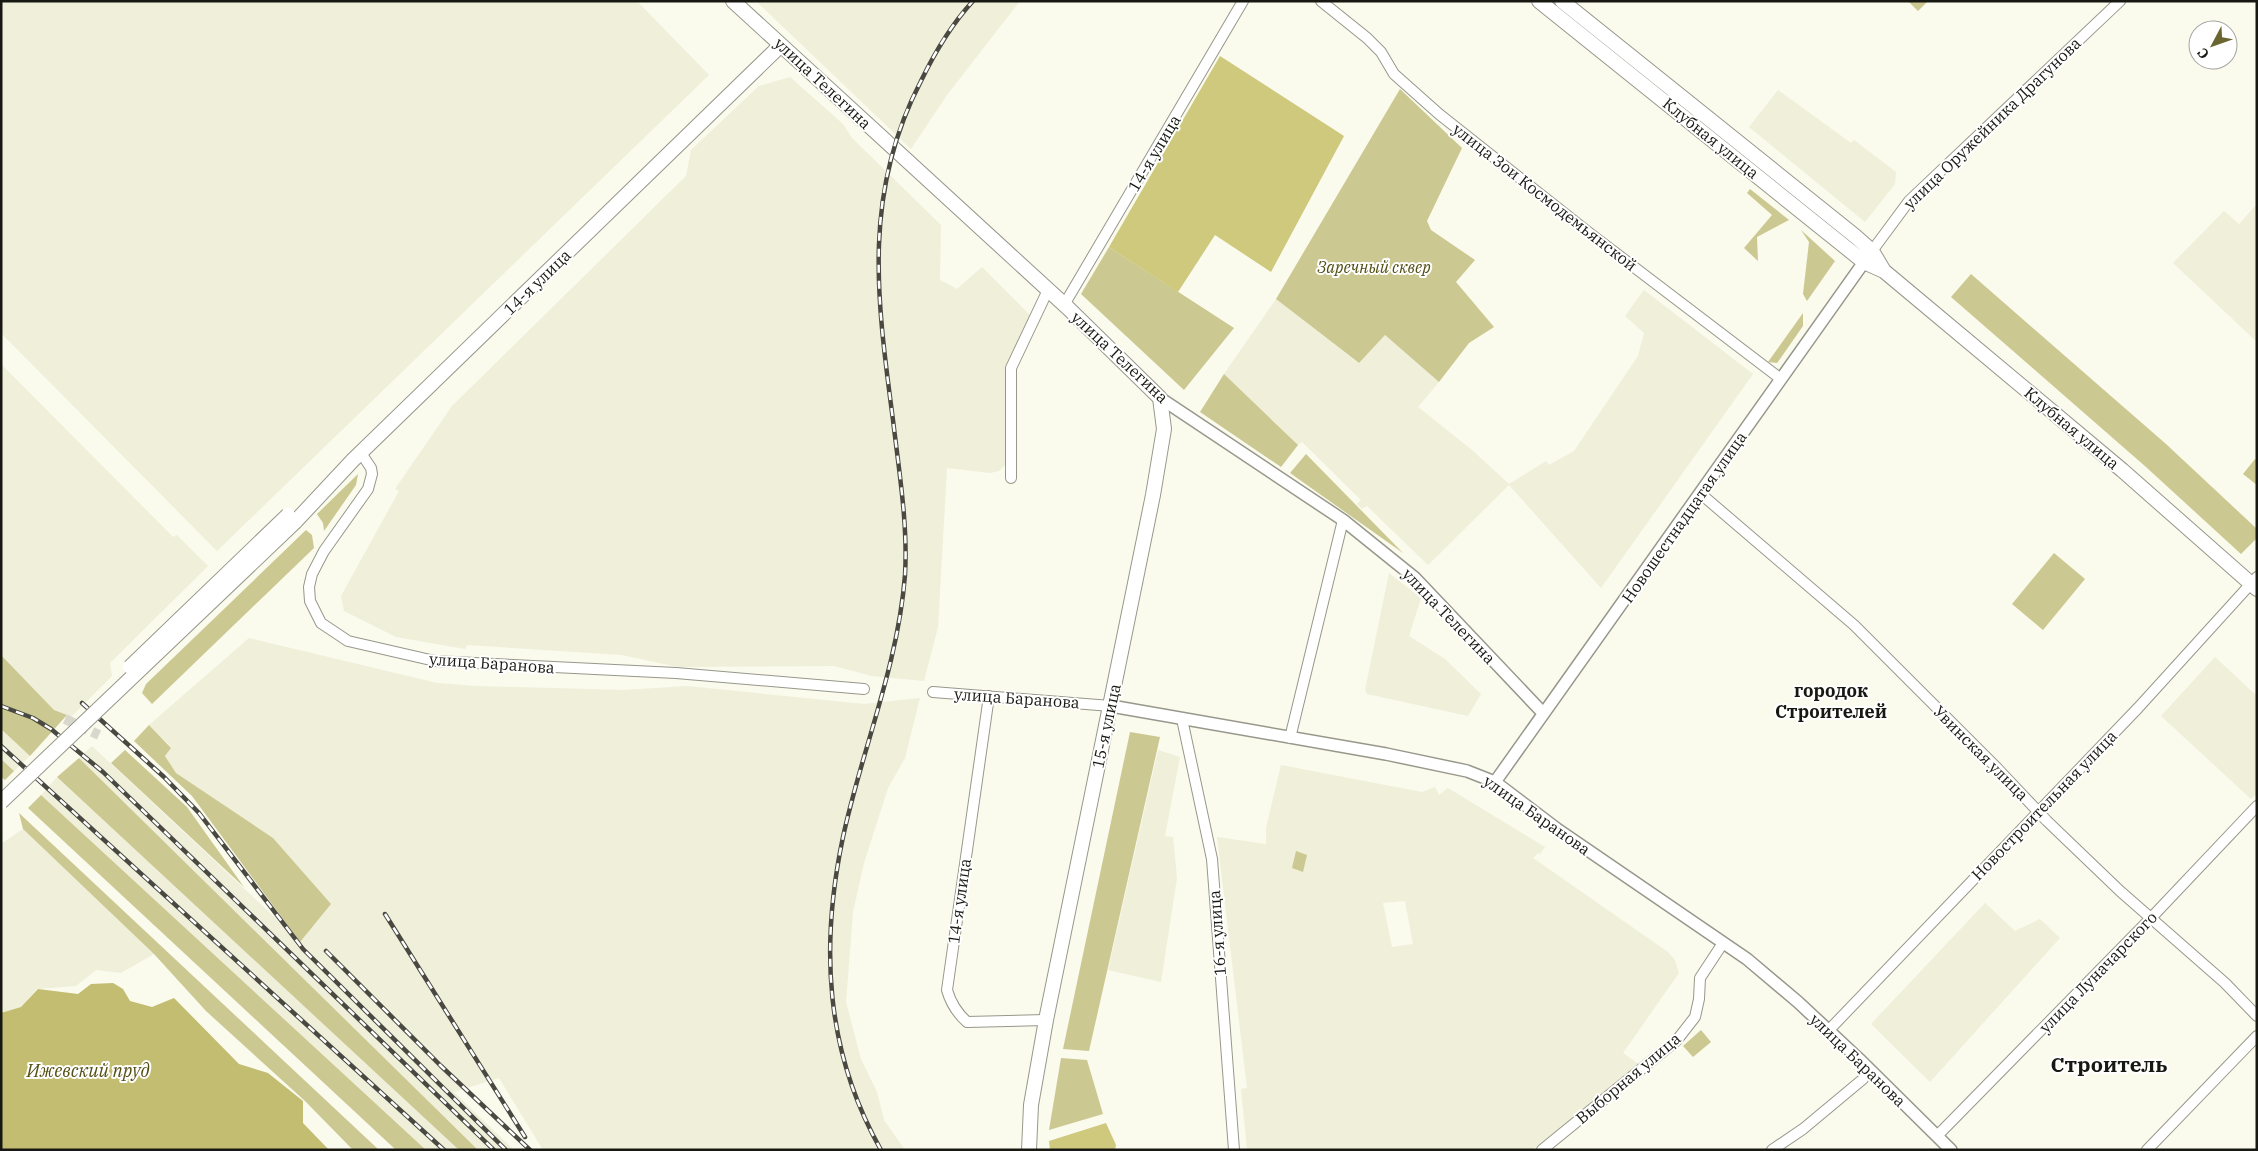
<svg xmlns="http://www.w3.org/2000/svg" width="2258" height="1151" font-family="'IBM Plex Serif',serif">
<rect width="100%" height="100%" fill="#fafaed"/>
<path fill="#f0efda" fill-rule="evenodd" d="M1,1h636l72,74 -492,476 -216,-218z
M756,1h264l-73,94 -36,54z
M790,77l53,47 9,14 89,87 -1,55 17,9 25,-22 49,49 -26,53 1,95 -7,7 -9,2 -43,-5 -9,159 -14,54 -52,-5 -38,-10 -156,1 -56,-12 -155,-10 -2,4 -69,-12 -52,-26 -3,-15 58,-105 -4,-2 57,-83 234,-230 5,-26 68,-64z
M1778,90l73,53 3,-3 42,32 -1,12 -30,38 -116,-95z
M2257,204v138l-84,-79 51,-52 15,13z
M1644,290l109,84 -152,214 -92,-103 -81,80 -61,-59 -5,3 -5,-5 4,-4 -59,-58 -4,3 -74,-71 52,-75 82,64 27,-28 54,47 -21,25 54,43 37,34 37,-23 3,4 25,-14 64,-95 6,-23 -19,-17z
M1,364l172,173 4,-2 31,31 -98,97 2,13 -41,41 -17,-7 -53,-55z
M1389,573l32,25 -12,38 36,23 36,35 -13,22 -101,-22 -2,-4z
M249,638l188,45 39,3 148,4 63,-4 177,18 56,-6 -15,60 -17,30 -24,75 -11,49 -7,90 15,57 16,33 7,28 21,30h-362l-44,-72 -45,14 60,58h-36l-399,-392 13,-12 208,195 -27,-103 -97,-65 -11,-17 6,-9 -22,-22z
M2215,657l42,39v97l-6,6 -90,-83z
M1,729l29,27 -16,15 -13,-12z
M1158,750l22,7 -15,79 8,1 4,41 -16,104 -53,-12z
M1281,765l141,27 13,-5 4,8 9,-7 97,59 -5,7 -2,-1 -5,5 135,94 7,8 4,13 -56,80 17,12 -108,85h-285l-6,-61 6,-1 -30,-251 49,7v-16zM1405,901l8,43 -21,3 -9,-44z
M57,777l402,373h-33l-385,-355z
M23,829l131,125 -33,19 -25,-3 -20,16 -39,3 -16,18 -20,6v-169z
M1985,903l30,28 25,-12 20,19 -130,144 -59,-58z"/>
<path fill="#ccc891" d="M1908,1h20l-10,10z
M1400,89l62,59 -35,73 4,9 44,30 -19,22 38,45 -25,16 -30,39 -54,-47 -26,28 -83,-64z
M1750,189l39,31 -32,17 1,24 -14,-13 28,-33 -25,-22z
M1801,230l34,31 -28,40 -4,-7 6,-52z
M1109,247l125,81 -50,62 -103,-96z
M1971,274l195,170 91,85v9l-16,16 -95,-87 -195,-170z
M1803,313v13l-23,33 -3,4 -9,-1z
M1224,374l74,71 -17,22 -81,-55z
M1306,454l97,99 -113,-80z
M2255,459l2,1v25l-14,-11z
M358,474l-2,11 -32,46 -1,-8 -6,-9z
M306,530l6,5 2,13 -162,156 -10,-11 4,-9z
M2054,553l31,26 -42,51 -31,-26z
M1,655l53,55 13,5 -37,41 -29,-27z
M149,725l22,23 -6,8 11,17 97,65 58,66 -31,38 -108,-146 -58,-55z
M1130,732l30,5 -71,314 -26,-2z
M125,750l62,57 57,80 -133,-124z
M79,758l399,392h-19l-402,-373z
M1,759l13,12 -9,9 -4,-3z
M41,795l385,355h-30l-368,-342z
M19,813l360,337h-26l-48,-49 -99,-90 -52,-57 -131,-125z
M1296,851l11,4 -4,17 -11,-4z
M1701,1030l10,12 -18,15 -10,-11z
M1061,1058l26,2 16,54 -54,16z"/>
<path fill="#cec97c" d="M1220,56l124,80 -73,136 -56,-37 -37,57 -69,-45z
M1106,1123l10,22 -1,5h-65l-1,-9z"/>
<path fill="#c2bd70" d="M113,983l10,6 7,12 22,6 22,-9 65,66 29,9 35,28v22l26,27h-328v-137l20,-6 17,-18 40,5 13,-10z"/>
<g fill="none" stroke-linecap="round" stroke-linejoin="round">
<path stroke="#d8d8cc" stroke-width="10" stroke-dasharray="10 5" stroke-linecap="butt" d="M65,719l34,16"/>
<g stroke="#97978b" stroke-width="12">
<path id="minor" d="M1321,1l46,37 14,14 13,22 45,40 149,118 193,147
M1872,251l37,-50 211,-200
M1064,305l179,-304
M361,453l10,15 1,6 -4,15 -44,62 -12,23 -3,13 1,14 11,22 27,18 87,20 241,12 188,16
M1011,478v-110l37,-78
M1701,494l153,131 143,143 50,53 73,70 105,92 32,33
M933,692l178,14
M989,696l-42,294c4,14 10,23 20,32l79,-2
M1182,719l30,140 22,291
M1290,738l53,-218
M1828,1031l310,-323 119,-131
M1937,1136l214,-218 106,-112
M1542,1150l135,-110 18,-23 4,-18 1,-21 23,-35
M1772,1150l31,-21 60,-50 4,-11
M2147,1150l110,-114"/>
</g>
<g stroke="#97978b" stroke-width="14">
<path id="tertiary" d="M1160,398l183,122 72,58 128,135
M1111,706l275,48 81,17 28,11 62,47 190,130 51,43 61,57 92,91
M1495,782l369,-520"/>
</g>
<g stroke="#97978b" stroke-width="16">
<path id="secondary" d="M733,1l335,307 92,90 4,31 -11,66 -107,525 -15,85 -2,45
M1539,1l325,261 20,9 238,199 135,119
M1562,1l293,235 17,15 12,20
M295,522l58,-62 428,-415"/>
</g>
<use href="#minor" stroke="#fff" stroke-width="10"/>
<use href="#tertiary" stroke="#fff" stroke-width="11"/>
<use href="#secondary" stroke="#fff" stroke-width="14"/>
<g stroke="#494942" stroke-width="4.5">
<path id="rail" d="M82,703l82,74 35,36 104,136 203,201
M1,706l32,12 18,11 52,43 391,378
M1,746l443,404
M385,914l140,223
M326,951l115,115 89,84
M881,1150c-56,-99 -61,-204 -38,-313 19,-88 55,-171 62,-262 3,-51 -6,-104 -12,-155 -16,-121 -31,-226 28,-339 14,-29 30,-56 52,-80"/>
</g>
<use href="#rail" stroke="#fff" stroke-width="2.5" stroke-dasharray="8" stroke-linecap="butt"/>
<g stroke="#97978b" stroke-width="16" stroke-linecap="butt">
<path id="secondary-bridge" d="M130,667l158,-152
M1,802l294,-280"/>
</g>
<use href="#secondary-bridge" stroke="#fff" stroke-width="14"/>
</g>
<g text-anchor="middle" stroke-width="4" stroke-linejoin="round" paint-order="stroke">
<g font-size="16" fill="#181813" stroke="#fff">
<text transform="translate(823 83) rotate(43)" y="6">улица Телегина</text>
<text transform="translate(1992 123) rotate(-44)" y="6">улица Оружейника Драгунова</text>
<text transform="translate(1711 138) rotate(39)" y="6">Клубная улица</text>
<text transform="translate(1154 153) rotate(-59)" y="6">14-я улица</text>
<text transform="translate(1545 197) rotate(38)" y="6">улица Зои Космодемьянской</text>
<text transform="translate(537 282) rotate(-44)" y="6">14-я улица</text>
<text transform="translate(1120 357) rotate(43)" y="6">улица Телегина</text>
<text transform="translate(2072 428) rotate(40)" y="6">Клубная улица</text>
<text transform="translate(1684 517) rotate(-55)" y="6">Новошестнадцатая улица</text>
<text transform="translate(1449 616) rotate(46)" y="6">улица Телегина</text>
<text transform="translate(492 663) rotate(4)" y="6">улица Баранова</text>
<text transform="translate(1017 698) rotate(4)" y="6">улица Баранова</text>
<text transform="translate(1106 726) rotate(-78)" y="6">15-я улица</text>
<text transform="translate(1981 753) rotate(45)" y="6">Увинская улица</text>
<text transform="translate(2044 805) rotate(-46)" y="6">Новостроительная улица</text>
<text transform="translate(1537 815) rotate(35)" y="6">улица Баранова</text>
<text transform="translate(959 901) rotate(-82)" y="6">14-я улица</text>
<text transform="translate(1217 933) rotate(-94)" y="6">16-я улица</text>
<text transform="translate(2098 972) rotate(-46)" y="6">улица Луначарского</text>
<text transform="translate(1858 1060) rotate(44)" y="6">улица Баранова</text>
<text transform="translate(1628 1078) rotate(-40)" y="6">Выборная улица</text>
</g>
<g font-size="16" font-style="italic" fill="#524e13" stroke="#fff">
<text x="1374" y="273">Заречный сквер</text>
</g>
<g font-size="18" font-weight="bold" fill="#181813" stroke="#fff">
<text x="1831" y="697">городок<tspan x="1831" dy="21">Строителей</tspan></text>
</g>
<g font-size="18" font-style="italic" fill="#544f15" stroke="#fff">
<text x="88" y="1077">Ижевский пруд</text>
</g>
<g font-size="21" font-weight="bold" fill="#181813" stroke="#fff">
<text x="2109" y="1072">Строитель</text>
</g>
</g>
<rect width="2258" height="1151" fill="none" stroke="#181813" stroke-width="5"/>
<g transform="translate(2213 45) rotate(229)"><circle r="24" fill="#ffffff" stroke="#a3a3a1"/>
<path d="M0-4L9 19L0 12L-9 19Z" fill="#6a6632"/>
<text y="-8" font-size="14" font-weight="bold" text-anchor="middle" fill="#181813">С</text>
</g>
</svg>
